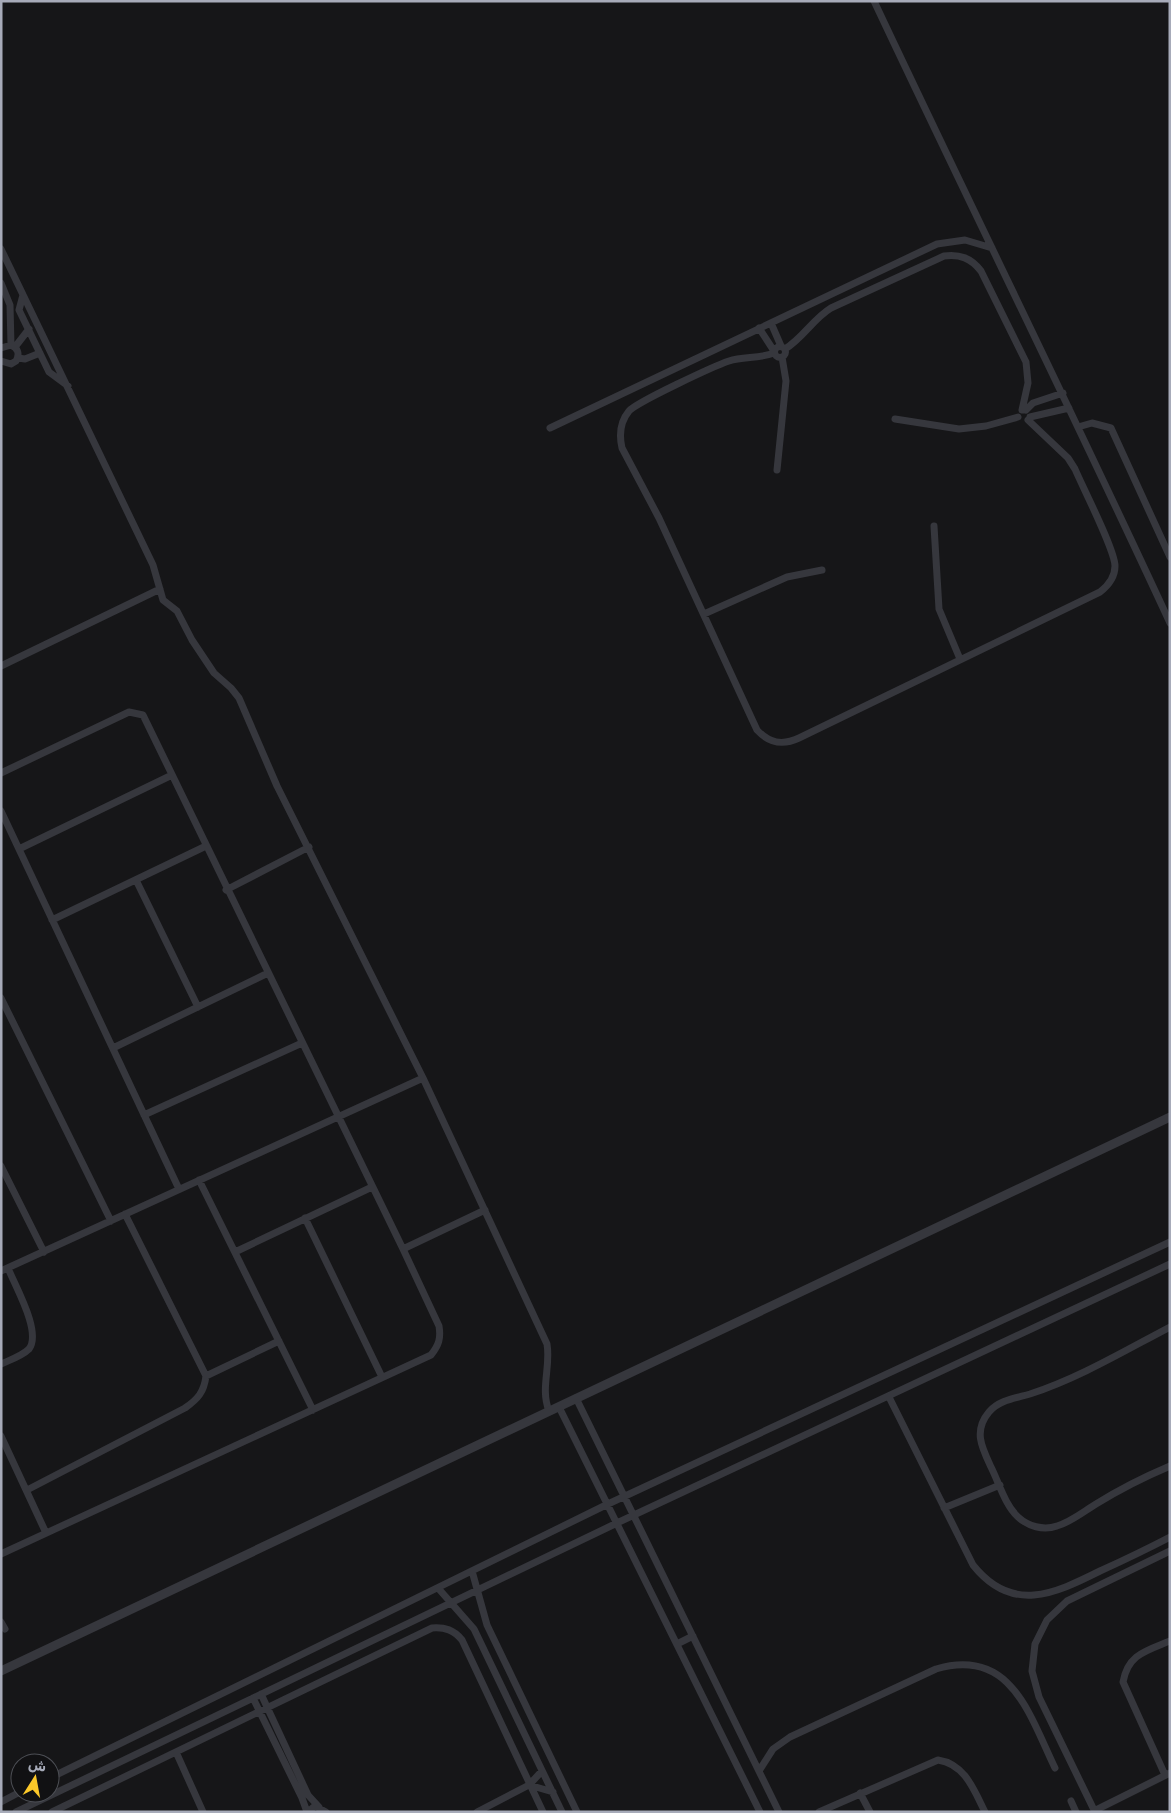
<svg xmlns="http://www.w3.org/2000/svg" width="1171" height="1813" font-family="Rubik,Cairo,sans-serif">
<rect width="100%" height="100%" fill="#161618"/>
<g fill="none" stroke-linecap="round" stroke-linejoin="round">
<path stroke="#36373d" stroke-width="7" d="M874,1c98,208 200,414 296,622
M1,249l152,316 10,35 14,11 15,29 22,33 17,15 8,10 38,88 146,292 124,266c4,23 -7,44 2,67
M1,283l9,22 1,40
M23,295l-4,15 30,62 19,14
M771,323l10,23
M759,328l15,23
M774.5 352a5.5 5.5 0 1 1 11 0a5.5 5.5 0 1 1-11 0Z
M15,347l14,-18
M1,348l10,-3c7,3 9,9 5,16l-5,3 -10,-3
M785,349c18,-11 28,-30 46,-41l113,-52c16,-2 27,2 37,15l45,91 2,21 -6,27
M774,353c-15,6 -31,3 -45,8 -15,5 -92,41 -100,50 -9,11 -10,24 -7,37l37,70 98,212c12,13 25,16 42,8l301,-146c9,-7 15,-15 15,-26 0,-16 -32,-78 -40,-97l-7,-11 -40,-38
M18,358l7,1 15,-6
M1026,410l7,-7 30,-10
M1030,417l39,-9
M895,419l64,10 27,-3 32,-9
M1078,427l14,-4 19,5 59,129
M550,428l387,-184 28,-4 27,8
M777,470l9,-89 -4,-24
M934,526l5,83 21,50
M704,614l83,-37 35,-7
M1,666l159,-77
M1,773l128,-61 14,3 260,534 36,77c2,12 0,19 -8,29l-430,199
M1,811l178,378
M19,849l153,-74
M136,880l62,127
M226,890l83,-43
M52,920l154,-74
M1,998l110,223
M113,1048l155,-75
M144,1115l158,-72
M1,1166l43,86
M199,1180l114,230
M305,1218l77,159
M403,1249l82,-39
M235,1252l137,-65
M1,1271l422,-193
M1170,1327c-46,24 -91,51 -140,67 -14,4 -31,6 -41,18 -16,19 -7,36 2,55 8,16 14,38 27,50 10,9 25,14 39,9 14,-4 26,-14 39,-22 24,-15 48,-27 74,-38
M1,1364c9,-4 21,-8 28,-15 13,-17 -14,-63 -21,-81
M206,1376l73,-35
M889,1397l84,168c39,49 81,29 127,6 24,-11 47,-22 70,-34
M576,1398l203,414
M559,1407l201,405
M1,1436l45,97
M27,1490l158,-82c13,-9 19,-16 21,-32l-81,-162
M944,1508l56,-23
M472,1571l15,54 90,187
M438,1588l36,41 88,183
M1,1622l4,7
M677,1644l16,-8
M261,1694l47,101 11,12
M253,1698l49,100 5,14
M176,1752l27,60
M759,1771l14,-22 17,-12 146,-68c75,-22 93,45 119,99
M1165,1775l-42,-93c5,-28 23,-31 47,-41
M50,1778l558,-274 562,-262
M529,1785l24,7
M860,1793l10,19
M1071,1801l5,11
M1,1802l19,-10
M1094,1811l76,-38
M16,1812l601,-289 553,-259
M52,1812l380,-184c13,-1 22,2 30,12l81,172
M308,1812l7,-6 11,6
M477,1812l52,-27 13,-14
M819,1812l119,-52c27,4 36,30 47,52
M1095,1812l-56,-115 -7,-26 3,-27 12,-24 20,-19 103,-50"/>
<path stroke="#36373d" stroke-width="9" d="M1,1671l1169,-554"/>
</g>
<rect width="1171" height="1813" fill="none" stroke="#a7abb9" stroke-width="5"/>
<g transform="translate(35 1778) rotate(11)"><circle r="24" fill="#111113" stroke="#4d4f55"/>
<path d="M0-4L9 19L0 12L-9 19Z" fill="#fcc829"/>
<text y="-8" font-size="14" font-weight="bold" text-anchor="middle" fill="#a7abb9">ش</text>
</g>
</svg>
